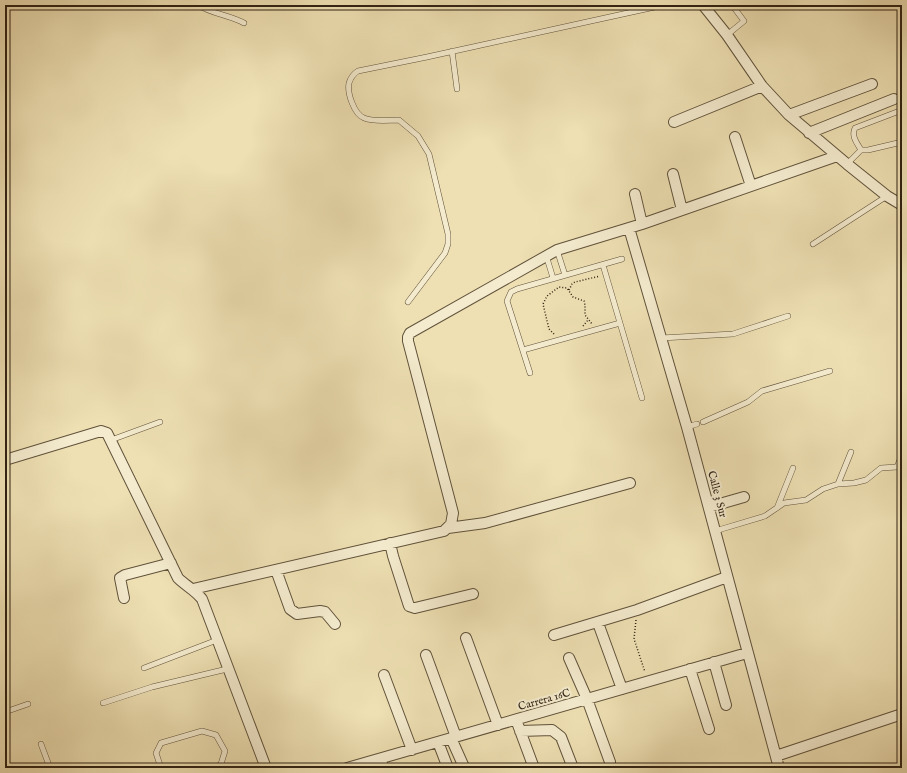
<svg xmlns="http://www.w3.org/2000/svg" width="907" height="773" font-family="'IM FELL English',serif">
<rect width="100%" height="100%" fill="#eee0b3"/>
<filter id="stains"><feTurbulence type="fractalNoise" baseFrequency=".005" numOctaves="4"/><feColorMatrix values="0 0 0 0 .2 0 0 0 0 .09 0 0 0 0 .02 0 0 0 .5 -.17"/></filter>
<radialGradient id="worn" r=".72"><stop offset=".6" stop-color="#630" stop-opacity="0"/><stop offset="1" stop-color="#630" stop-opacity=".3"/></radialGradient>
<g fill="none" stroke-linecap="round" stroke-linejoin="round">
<g stroke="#60523b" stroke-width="6">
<path id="service" d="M198,5c14,9 31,10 46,18
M727,35l17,-14 -12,-16
M452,51l5,38
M861,150c-4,-7 -10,-14 -6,-22l47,-18
M847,164l14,-14h7l34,-8
M813,244l74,-48
M557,250l8,25
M546,255l7,23
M603,265l39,133
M408,302l37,-49 3,-9v-10l-19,-80 -11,-18 -19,-16c-11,0 -25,2 -35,-2 -10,-4 -17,-25 -15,-35 2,-6 4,-9 9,-12l69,-14 237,-52
M661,338l72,-4 55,-18
M523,350l97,-27
M530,373l-23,-72 4,-9 6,-3 105,-30
M703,422l45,-20 14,-11 68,-20
M687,427l10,-3
M111,440l49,-18
M838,484l13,-32
M777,508l16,-40
M715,531l50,-15 19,-13 22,-3 17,-11 15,-5 16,-1 12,-3 15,-12 16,-1 5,-12
M144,668l73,-28
M103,703l49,-16 75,-18
M5,712l23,-8
M41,744l9,24
M161,768l-5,-15 5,-10 41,-12 14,4 9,16 -4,13 -6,4"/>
</g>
<g stroke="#60523b" stroke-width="12">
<path id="minor" d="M703,5l24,30 35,51 27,29 58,49 40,32 15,9
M789,115l83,-31
M674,122l88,-36
M809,133l85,-34
M735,137l16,49
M673,174l9,36
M635,194l7,30
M629,228l58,199 92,341
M5,460l96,-29 6,2 71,145c8,8 17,12 24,21l64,169
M709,507l35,-10
M448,528l37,-5 145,-40
M390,543l3,13 16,50 6,2 58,-14
M276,570l14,39 7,5 23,-3 5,1 10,12
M193,589l251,-58 7,-7 2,-11 -45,-172v-4l2,-4 147,-83 85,-26 195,-68
M124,598l-4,-20 5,-3 46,-12
M598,623l24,66
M554,635l83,-25 90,-33
M466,638l32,87
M426,655l30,82
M569,658l18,41 23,63
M714,662l12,43
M690,669l19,60
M384,675l28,75
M518,725l16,43
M520,731l32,-1 9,7 12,31
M451,738l13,29
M438,742l10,26
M776,756l126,-42
M380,759l4,9
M347,768l400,-115"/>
</g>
<path stroke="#302213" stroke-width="1.5" stroke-dasharray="1 2" stroke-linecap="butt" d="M569,290l3,-6 3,-2 25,-6
M583,326l5,-6
M554,334l-5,-5 -6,-25 4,-8 12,-9 8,1 6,9 11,4 1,4v10l7,9
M636,620l-2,19 11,33"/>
<use href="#service" stroke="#f4ebce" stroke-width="5"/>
<use href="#minor" stroke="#f4ebce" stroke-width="10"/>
</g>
<g text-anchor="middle" stroke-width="4" stroke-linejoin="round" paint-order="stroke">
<g font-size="11" fill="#302213" stroke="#f4ebce">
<text transform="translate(718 494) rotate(75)" y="4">Calle 3 Sur</text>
<text transform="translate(544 699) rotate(-16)" y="4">Carrera 16C</text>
</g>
</g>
<rect width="907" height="773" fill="none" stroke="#eee0b3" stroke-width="20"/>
<rect x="6" y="6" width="895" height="761" fill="none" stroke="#302213" stroke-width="2"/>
<rect x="10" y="10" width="887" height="753" fill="none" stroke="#302213"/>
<rect width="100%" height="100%" filter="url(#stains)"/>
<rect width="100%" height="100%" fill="url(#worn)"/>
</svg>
